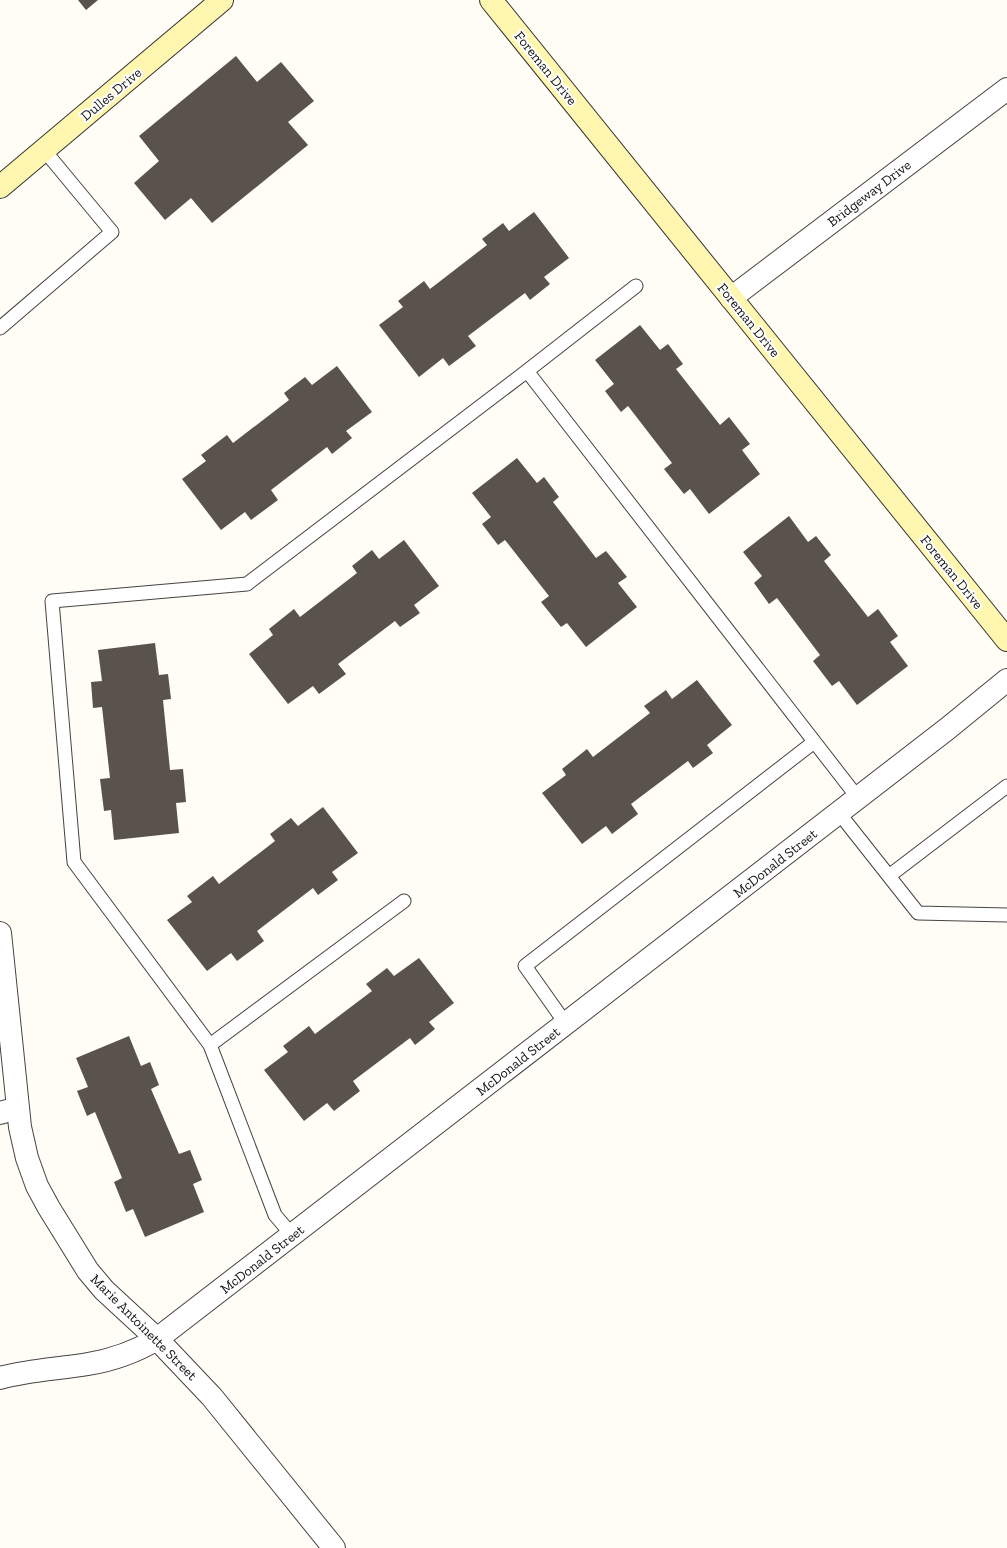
<svg xmlns="http://www.w3.org/2000/svg" width="1007" height="1548" font-family="'Zilla Slab',serif">
<rect width="100%" height="100%" fill="#fffdf5"/>
<path fill="#5a524d" d="M78,0h20l-12,10z
M236,56l21,26 24,-20 33,39 -26,21 20,23 -96,78 -21,-25 -26,22 -31,-37 25,-22 -20,-25z
M534,212l35,46 -25,19 6,7 -20,16 -5,-7 -57,43 8,10 -27,20 -6,-8 -24,19 -40,-52 24,-18 -5,-6 26,-20 6,8 57,-44 -5,-6 21,-16 6,8z
M640,325l20,25 8,-6 15,20 -7,5 44,56 9,-8 21,27 -8,6 18,24 -51,40 -19,-25 -6,5 -20,-25 8,-6 -44,-57 -7,6 -16,-21 9,-7 -19,-24z
M337,366l35,46 -26,19 6,7 -20,16 -5,-7 -56,43 7,10 -27,20 -6,-8 -24,18 -39,-51 24,-18 -5,-6 26,-20 6,8 56,-43 -5,-7 21,-16 7,8z
M517,458l20,25 7,-6 15,20 -6,5 43,56 10,-7 21,26 -9,6 19,24 -51,40 -19,-24 -6,4 -20,-25 8,-6 -44,-56 -7,5 -16,-21 9,-7 -19,-24z
M789,516l19,26 8,-6 15,19 -7,6 44,56 10,-8 20,27 -8,6 18,24 -51,39 -18,-24 -7,5 -19,-25 7,-6 -43,-57 -8,6 -15,-21 8,-7 -19,-24z
M404,540l35,46 -25,19 6,8 -20,14 -5,-6 -57,43 8,10 -27,20 -6,-8 -25,18 -39,-50 24,-19 -4,-6 25,-20 6,8 57,-44 -5,-7 20,-16 7,9z
M155,643l4,32 9,-1 3,25 -8,1 7,70 13,-1 3,33 -10,1 3,30 -65,7 -3,-30 -7,1 -4,-32 10,-1 -8,-71 -9,1 -2,-26 11,-1 -4,-31z
M697,680l35,45 -25,20 6,8 -20,15 -5,-7 -57,43 7,10 -26,20 -6,-8 -24,18 -40,-51 24,-18 -4,-6 25,-20 6,8 57,-44 -6,-7 22,-16 6,9z
M323,807l35,46 -26,19 6,8 -20,15 -5,-7 -56,43 7,10 -27,20 -6,-8 -24,18 -40,-51 25,-18 -5,-6 26,-20 6,8 56,-43 -5,-7 21,-16 7,8z
M419,958l35,45 -25,19 6,7 -20,16 -5,-7 -57,43 7,10 -26,20 -7,-8 -23,18 -40,-51 24,-18 -5,-6 26,-20 6,8 57,-43 -6,-7 21,-16 7,8z
M129,1036l12,30 9,-4 9,23 -8,4 28,65 11,-4 12,30 -9,4 11,28 -59,25 -12,-28 -7,3 -12,-30 8,-4 -27,-66 -8,4 -10,-25 11,-4 -12,-29z"/>
<g fill="none" stroke-linecap="round" stroke-linejoin="round">
<g stroke="#444" stroke-width="15">
<path id="lane" d="M0,328l112,-96 -68,-82
M527,371l109,-85
M839,813l79,100 89,2
M889,876l118,-90
M566,1024l-41,-58 289,-224
M210,1045l194,-144
M292,1235l-17,-20 -65,-170 -136,-183 -22,-261 195,-17 280,-213 331,427"/>
</g>
<g stroke="#444" stroke-width="24">
<path id="street" d="M731,298l276,-209
M0,933l20,194 7,31 10,28 12,22 39,63 16,19 53,49 55,58 122,151
M0,1113l18,-5
M0,1378c29,-8 59,-9 88,-14 25,-4 47,-12 69,-25l790,-610 60,-49"/>
</g>
<g stroke="#333" stroke-width="24">
<path id="secondary" d="M491,0l516,640
M0,187l222,-187"/>
</g>
<use href="#lane" stroke="#fff" stroke-width="13"/>
<use href="#street" stroke="#fff" stroke-width="22"/>
<use href="#secondary" stroke="#fff6b0" stroke-width="22"/>
</g>
<g text-anchor="middle" stroke-width="4" stroke-linejoin="round" paint-order="stroke">
<g font-size="14" fill="#111" stroke="#fff">
<text transform="translate(546 68) rotate(51)" y="5">Foreman Drive</text>
<text transform="translate(111 94) rotate(-40)" y="5">Dulles Drive</text>
<text transform="translate(869 193) rotate(-37)" y="5">Bridgeway Drive</text>
<text transform="translate(749 320) rotate(51)" y="5">Foreman Drive</text>
<text transform="translate(952 572) rotate(51)" y="5">Foreman Drive</text>
<text transform="translate(775 863) rotate(-38)" y="5">McDonald Street</text>
<text transform="translate(518 1061) rotate(-38)" y="5">McDonald Street</text>
<text transform="translate(262 1259) rotate(-38)" y="5">McDonald Street</text>
<text transform="translate(144 1327) rotate(45)" y="5">Marie Antoinette Street</text>
</g>
</g>
</svg>
